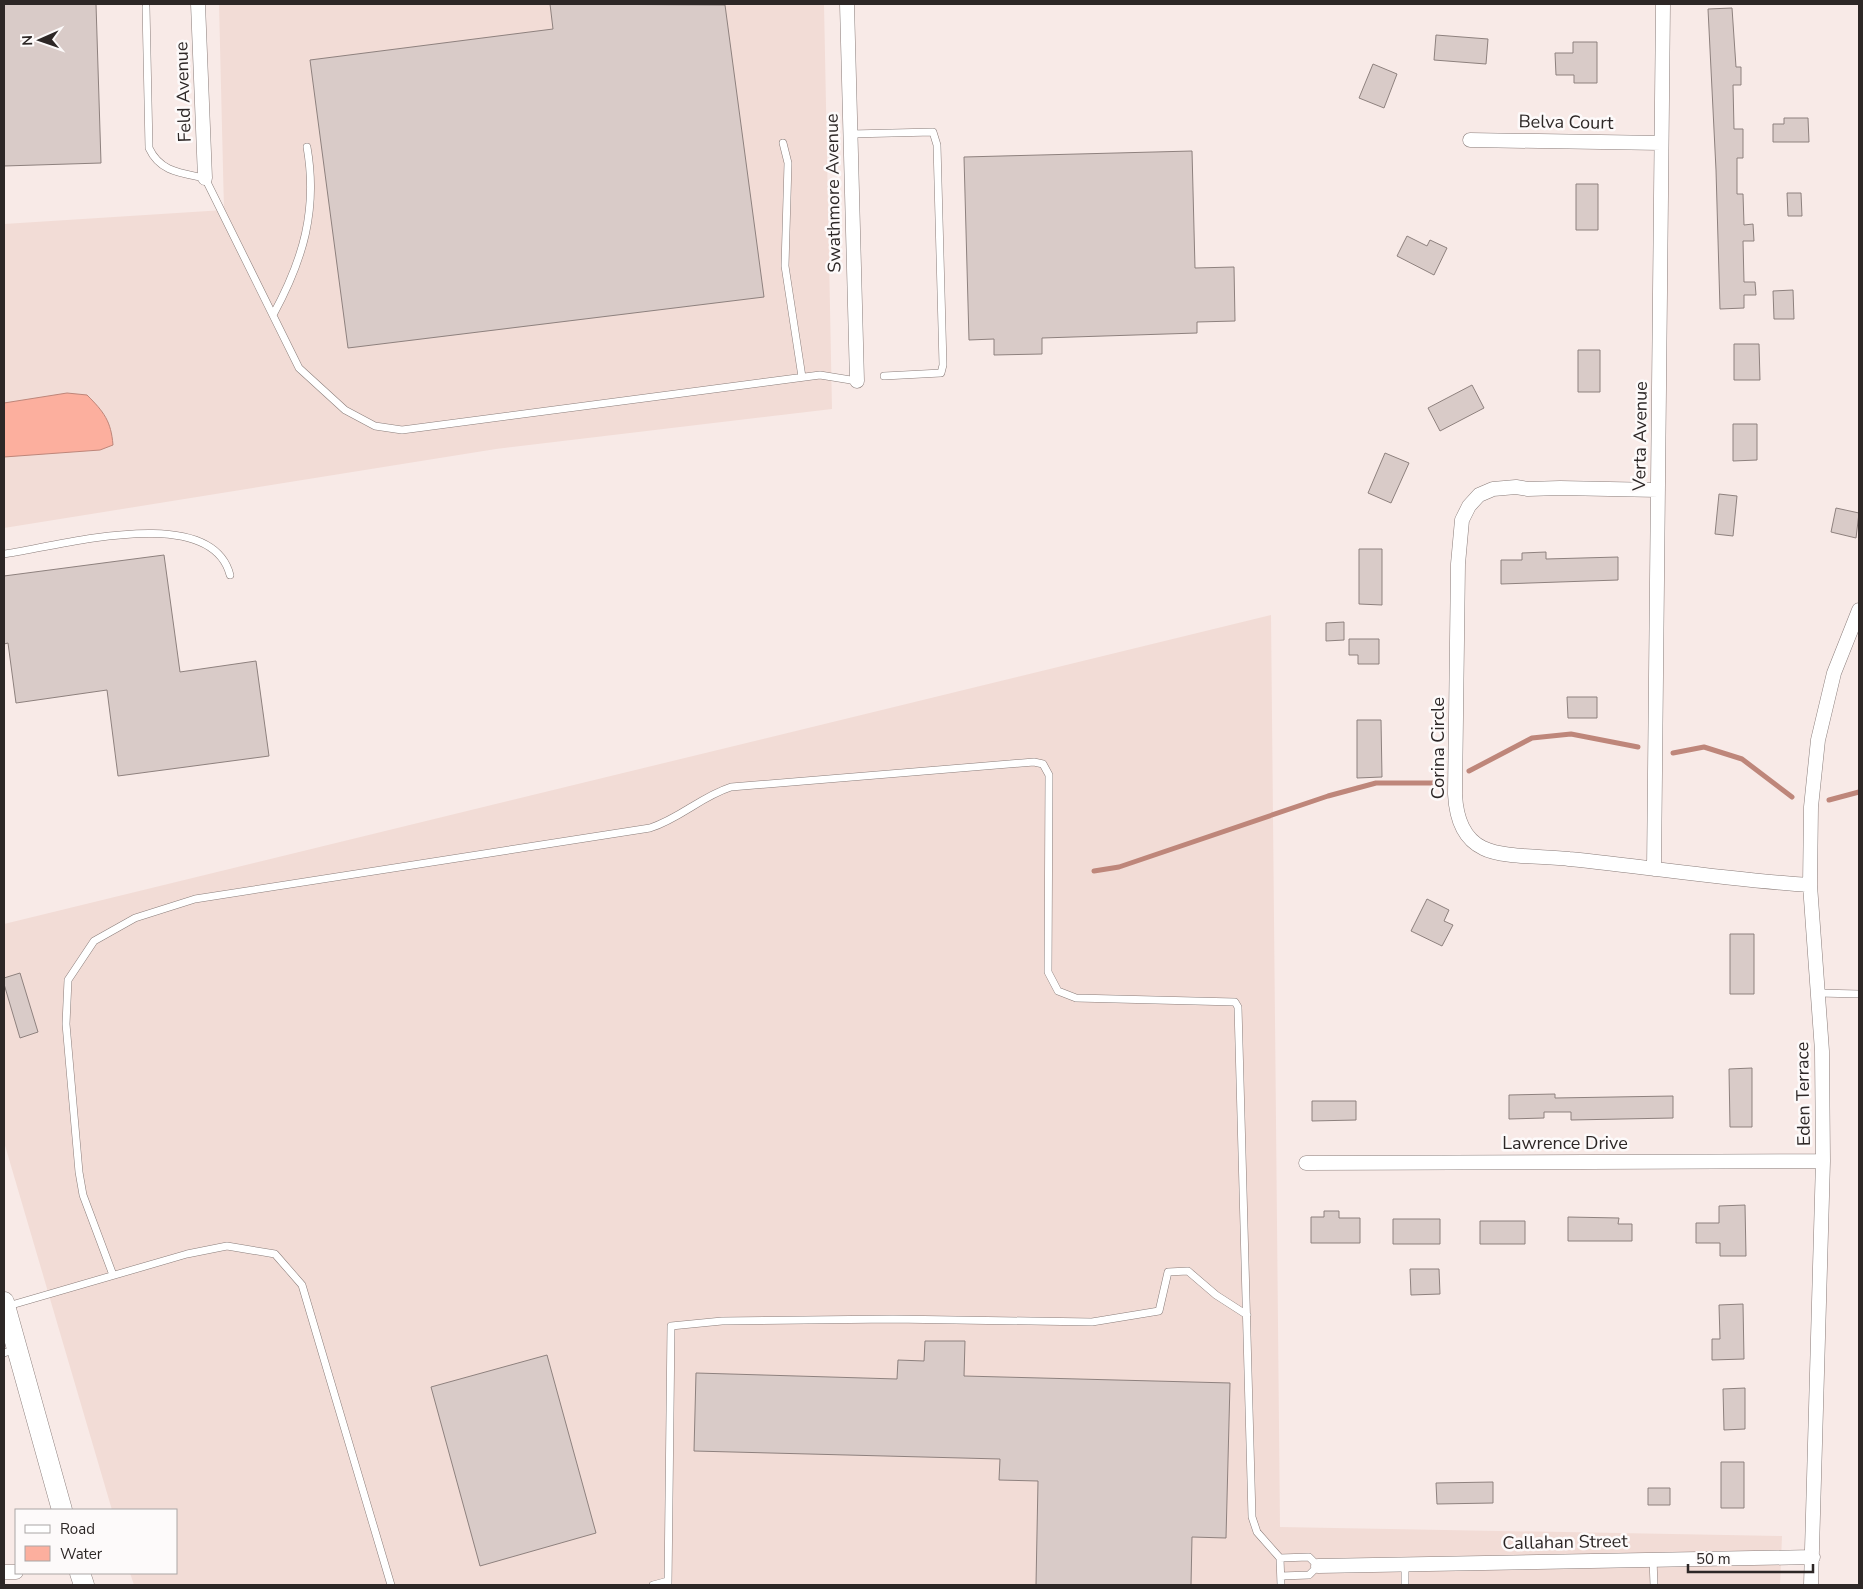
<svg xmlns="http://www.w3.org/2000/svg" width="1863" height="1589" font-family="'Nunito Sans',sans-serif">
<rect width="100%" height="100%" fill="#f8eae7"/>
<path fill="#f2dcd6" d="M219,4h605l8,405 -336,40 -492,79v-304l220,-14z
M1271,615l9,912 502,9 -2,49h-1646l-4,-12h46v-63h-64l-108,-368v-218z"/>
<path fill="#fcaf9e" stroke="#be867a" d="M67,393l20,2c17,17 24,26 26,50l-13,5 -96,7v-54z"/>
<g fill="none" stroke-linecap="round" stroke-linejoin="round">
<path stroke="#be867a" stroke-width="5" d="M1673,753l31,-6 38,12 50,38
M1469,771l63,-33 39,-4 67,13
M1829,800l30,-8
M1094,871l25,-4 209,-71 48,-13h57l9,-3"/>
</g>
<path fill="#d9cbc8" stroke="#8e817e" d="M4,4h92l5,159 -97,3z
M550,4l175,1 39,292 -416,51 -38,-288 243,-31z
M1732,8l4,59h5v18h-8l1,44h9v29h-6v36h6l1,31 9,-1 1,17h-11l1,41h11l1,13h-12v13l-24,1 -4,-139 -8,-161z
M1436,35l52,4 -2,25 -52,-4z
M1573,42h24v41h-23v-8h-18l-1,-22h18z
M1373,64l24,10 -13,34 -25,-10z
M1784,118h24l1,24h-36v-18h11z
M1192,151l3,117 39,-1 1,54 -38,1v11l-155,5v16l-48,1v-16l-25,1 -5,-183z
M1576,184h22v46h-22z
M1787,193h14l1,23h-14z
M1407,236l20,10 3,-6 17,8 -13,27 -37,-19z
M1793,290l1,29h-20l-1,-28z
M1734,344h25l1,36h-26z
M1578,350h22v42h-22z
M1472,385l12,23 -44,23 -12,-23z
M1733,424h24v36l-24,1z
M1385,453l24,10 -18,40 -23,-10z
M1719,494l18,2 -4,40 -18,-2z
M1836,508l23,5 -3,25 -25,-6z
M1359,549h23v56l-23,-1z
M1546,552v7l72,-2v23l-117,4v-24h21v-7z
M164,555l16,117 76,-11 13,95 -151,20 -11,-86 -91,13 -8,-60 -4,1v-68z
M1344,622v18l-18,1v-18z
M1349,639h30v25h-21v-9h-9z
M1567,697h30v21h-29z
M1357,720h24l1,57 -25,1z
M1427,899l22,11 -5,11 9,4 -11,21 -31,-15z
M1730,934h24v60h-24z
M20,973l18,59 -18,6 -16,-54v-6z
M1752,1068v59h-22l-1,-58z
M1555,1094v4l118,-2v22l-102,2v-8h-27v6l-35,1v-24z
M1312,1101h44v19l-44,1z
M1745,1205l1,51h-26v-13h-24v-20h23v-17z
M1324,1211h15v7h21v25h-49v-26h13z
M1568,1217l51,1 -1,6h14v17h-64z
M1393,1219h47v25h-47z
M1480,1221h45v23h-45z
M1410,1269h29l1,25 -29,1z
M1743,1304l1,55 -32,1v-21h8l-1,-34z
M925,1341h40l-1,35 266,7 -4,155 -34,-1 -1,48h-155l2,-104 -39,-1 1,-21 -306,-8 2,-78 201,6 1,-19 26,1z
M547,1355l49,178 -116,33 -49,-179z
M1745,1388v41l-21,1 -1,-41z
M1721,1462h23v46h-23z
M1493,1482v21l-56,1 -1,-21z
M1648,1488h22v17h-22z"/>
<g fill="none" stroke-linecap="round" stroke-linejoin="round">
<g stroke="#8a7d7a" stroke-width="8">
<path id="service" d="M146,7l3,141c11,24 32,25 56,30l94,190 46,42 30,16 27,4 418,-55 37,6
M851,134l82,-2 4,13 6,220 -2,8 -57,3
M783,143l5,20 -3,103 17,111
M273,315c30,-55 45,-105 34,-168
M4,554c52,-7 207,-53 226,21
M1818,993l41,1
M113,1275l-30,-80 -4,-23 -13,-148 2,-44 26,-39 41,-23 60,-19 455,-71c31,-10 50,-31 81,-41l303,-25 9,2 6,11 -1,197 10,19 18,7 159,4 3,5 14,510 5,15 23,26 1,27
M8,1306l179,-52 40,-8 48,8 27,31 89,300
M4,1353l12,-4
M1280,1558l29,-1 9,9 -9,9 -28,1
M1653,1559l1,26
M1405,1564v21
M653,1585l15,-4
M668,1585l3,-259 51,-5 171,-2 199,3 67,-11 9,-39 20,-1 28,24 31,20"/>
</g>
<g stroke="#8a7d7a" stroke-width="15">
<path id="minor" d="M198,4l7,174
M847,4l10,377
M1470,140l191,3
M1658,490l-98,-2 -32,1 -12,-2 -23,2 -14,6 -10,11 -7,14 -4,44 -3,230c1,21 7,44 28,54 19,10 63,8 86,11 81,8 160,21 241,26
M1654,869l9,-865
M1306,1163l517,-2
M1318,1566l495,-9
M4,1572h12
M1811,1585l12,-424 -1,-110 -12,-166 1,-78 7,-67 16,-67 25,-63"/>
</g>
<g stroke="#8a7d7a" stroke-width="21">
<path id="secondary" d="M4,1302l58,208
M80,1573l4,12"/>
</g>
<use href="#service" stroke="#fff" stroke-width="7"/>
<use href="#minor" stroke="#fff" stroke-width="14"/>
<use href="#secondary" stroke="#fff" stroke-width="20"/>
</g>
<g text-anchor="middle" stroke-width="5" stroke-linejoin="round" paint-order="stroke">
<g font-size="18" fill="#2d2726" stroke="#fdfafa">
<text transform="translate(183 92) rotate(-92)" y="6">Feld Avenue</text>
<text transform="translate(1566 122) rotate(1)" y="6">Belva Court</text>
<text transform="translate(833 193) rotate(-91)" y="6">Swathmore Avenue</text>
<text transform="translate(1640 436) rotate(-89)" y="6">Verta Avenue</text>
<text transform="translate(1438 748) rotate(-90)" y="6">Corina Circle</text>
<text transform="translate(1803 1094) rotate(-91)" y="6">Eden Terrace</text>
<text x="1565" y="1149">Lawrence Drive</text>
<text transform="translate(1565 1542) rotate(-1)" y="6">Callahan Street</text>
</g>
</g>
<rect width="1863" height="1589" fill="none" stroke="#2d2726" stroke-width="10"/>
<rect x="15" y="1509" width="162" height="65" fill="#fdfafa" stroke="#aaa6a5"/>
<rect x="25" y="1525" width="25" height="8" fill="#ffffff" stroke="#aaa6a5"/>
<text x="60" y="1534" font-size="15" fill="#2d2726">Road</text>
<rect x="25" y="1546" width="25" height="15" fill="#fcaf9e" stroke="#aaa6a5"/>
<text x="60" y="1559" font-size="15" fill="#2d2726">Water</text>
<g transform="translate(40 40) rotate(268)" stroke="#fdfafa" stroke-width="4" paint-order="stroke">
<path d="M0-4L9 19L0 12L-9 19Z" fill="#2d2726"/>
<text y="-8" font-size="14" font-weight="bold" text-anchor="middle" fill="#2d2726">N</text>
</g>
<path d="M1688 1564v8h125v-8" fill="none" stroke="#2d2726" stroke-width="2.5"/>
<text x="1696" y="1564" font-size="15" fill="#2d2726" stroke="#fdfafa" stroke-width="4" paint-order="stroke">50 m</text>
</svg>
